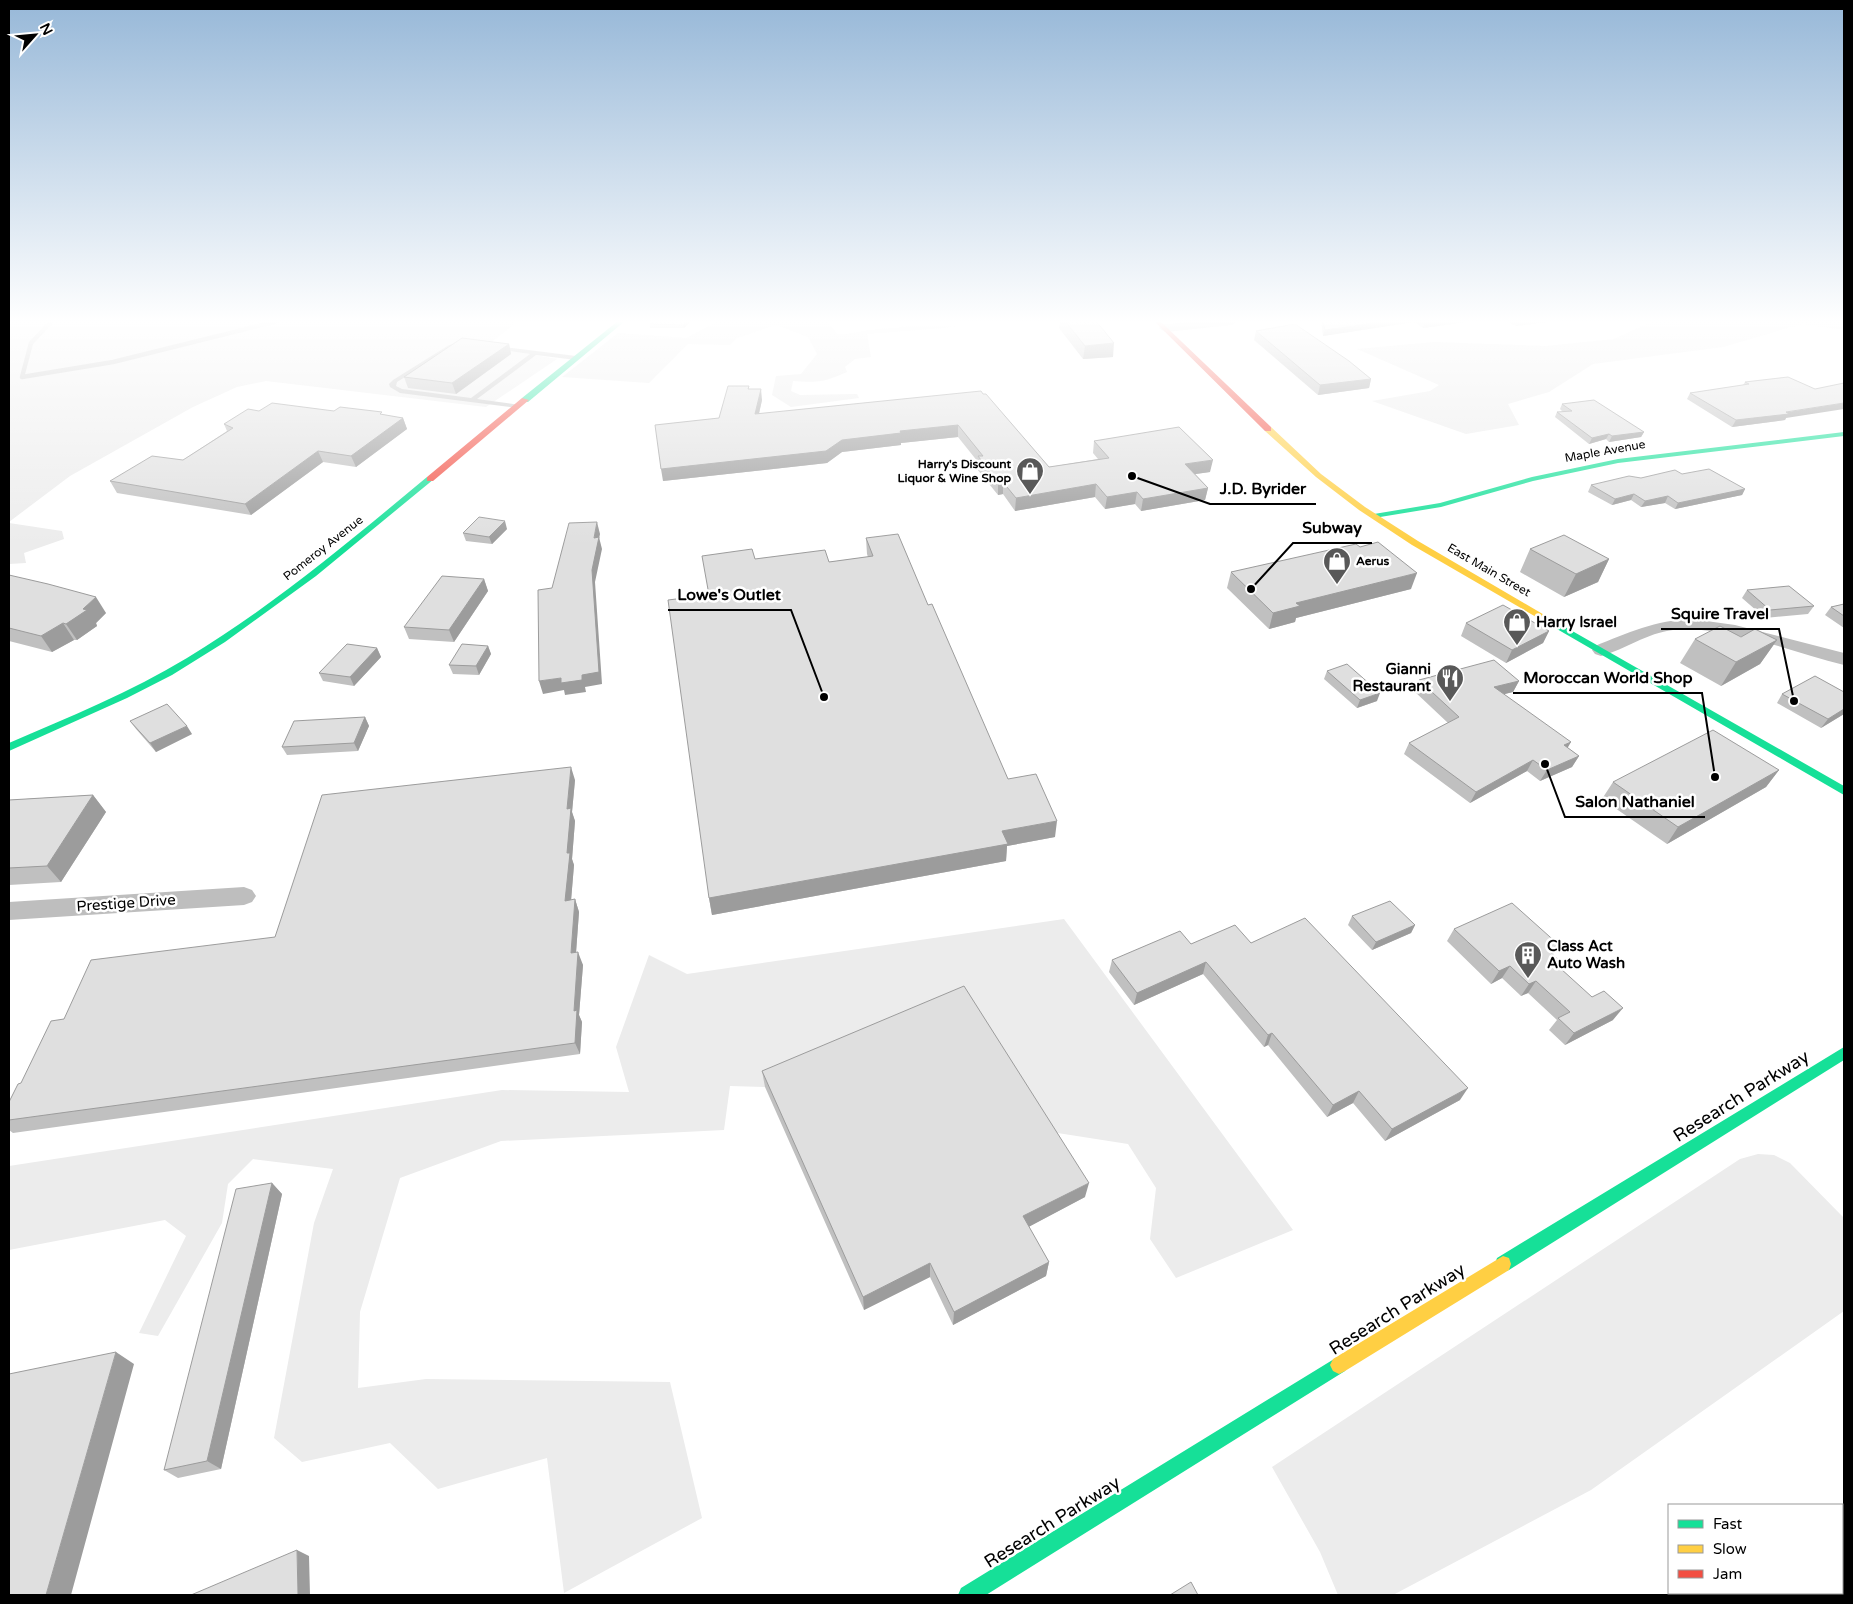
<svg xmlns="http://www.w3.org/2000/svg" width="1853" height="1604" font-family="'Varela Round',sans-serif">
<rect width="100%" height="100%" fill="#fff"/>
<path fill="#ececec" d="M9,321h509l-31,25 70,13 -71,48 -220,-26 -29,6 -44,20 -123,69 -61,46z
M717,321h111l9,13c11,1 20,-2 31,-4 30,-3 60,-6 90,-3l-91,7 4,23 -16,2 -10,8 2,5c-23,10 -29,11 -54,9l-2,10 9,4 57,-1 2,4 -68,9 -19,-12 4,-19 25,-2 16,-20 -9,-17 -32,-12 -39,13 -7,7 -42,-1 -39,39 -87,-6 56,-44 69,5z
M1653,321h191v9l-42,-6 -79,23 -130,17 -44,28 -41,12 11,21 -53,9 -94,-33 58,-10 9,-6 -82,-36 77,-7 112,4 68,-7z
M9,523l53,8 2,8 -40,14 2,10 -17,1z
M1064,919l229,311 -117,48 -26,-39 6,-51 -28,-44 -363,-57 -35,-1 -6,44 -223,11 -101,37 -40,134 -2,76 68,-9 244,3 32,136 -138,75 -17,-135 -109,31 -48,-46 -88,19 -28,-24 40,-215 19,-54 -80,-10 -25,25 -6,39 -64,113 -19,-3 47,-97 -21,-16 -156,30v-84l493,-76 127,2 -13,-45 33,-92 38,19z
M1758,1154l16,1 16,8 54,55v93l-253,179 -198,105h-55l-18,-43 -48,-85 468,-308z"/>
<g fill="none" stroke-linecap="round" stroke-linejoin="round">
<path stroke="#bfbfbf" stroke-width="4.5" d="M52,321l-21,22 -9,34 91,-15 165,-41"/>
<path fill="#bebebe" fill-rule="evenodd" d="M463,342l2,1v2l-12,2 -56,35 -1,4 6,3 69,9 59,-44 -35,-5v-2l2,-1 79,10 3,2 -3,2 -40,-5 -59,44 43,6 1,1 -3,2 -118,-15 -10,-6 -1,-3 4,-4 56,-35z"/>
<path fill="#bebebe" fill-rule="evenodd" d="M1200,321h38l-6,4 -67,7 -6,-4 6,-4z
M1692,619l43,6 109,28v12c-55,-13 -113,-40 -171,-35 -26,3 -47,19 -72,26l-6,-2 -3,-4 3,-4c32,-13 61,-26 97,-27z
M244,887l8,3 4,6 -4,6 -8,3 -235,15v-18z"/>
<path fill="#16e098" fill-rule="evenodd" d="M618,321h7l-97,81h-6v-4z
M1844,432v4l-226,27 -85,18 -92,26 -67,11 -4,-2 4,-2 66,-11 92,-26 86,-18z
M427,477l7,2 -118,97 -91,66 -53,33 -45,23 -118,53v-8c60,-26 122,-51 178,-85 86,-52 163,-117 240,-181z
M1553,620l291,166v9l-294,-170v-4z
M1844,1047v13l-335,210 -6,2 -6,-2 -2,-6 2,-6z
M1339,1356l6,3 3,6 -3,6 -359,224h-28l3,-7z"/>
<path fill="#ffcf43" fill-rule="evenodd" d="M1265,427h6l50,47 44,33 53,34 140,82 -5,3 -3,-1 -138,-80 -53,-35 -43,-33 -51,-46z
M1503,1256l6,2 2,6 -2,6 -164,101 -6,3 -6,-3 -3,-6 3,-6z"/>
<path fill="#f24e42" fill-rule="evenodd" d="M1154,321h6l111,106v4h-6z
M522,398l7,2 -96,81h-6v-4z"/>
</g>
<path fill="#c0c0c0" d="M691,321l-7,7h-34v-4z
M1060,321h36l17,36 -30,2 -24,-31z
M1321,321h153l-51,7 -9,-6 -91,14z
M1506,321h48l-38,5z
M1256,331l115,48 -2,9 -51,7 -64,-55z
M509,344l2,10 -55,40 -48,-6 -4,-11z
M1788,377l-2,41 -1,2 -53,7 -45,-28 3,-6 53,-8 2,-3z
M749,386v3l13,11 -3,14 224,-20 66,73 49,-8 -5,-6 1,-12 116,31 -15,2 13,14 -3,12 -64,11 -6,-7 -30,5 -10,-12 -80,14 -12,-17 -5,1 -21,-26 1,-7 -20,-25 -57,6v2l-59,7 -15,11 -164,18z
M1562,404l82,28 -3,5 -32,5 -3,-3 -17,5 -34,-27 2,-5h6l-3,-3z
M259,411h75l49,4 20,3 4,11 -51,38 -33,-5 -72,53 -134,-22 -7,-12 73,-21 44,-29 -3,-7z
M1682,474l63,15 -3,6 -67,14 -10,-6 -24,4 -10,-7 -19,5 -24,-13 3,-7 50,-7z
M507,529l-15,15 -26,-3 -3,-8z
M866,538l62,67 80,174 47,58 -48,9 -1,15 -294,54 -3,-17v-303l46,-36 74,3 39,-5 -1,-3z
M1360,547l51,42 -115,29 -1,4 -26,7 -42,-41 4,-16z
M1530,549l79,10 -11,23 -34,15 -44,-25z
M9,575l97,38 -10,10 1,3 -20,14h-3l-22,12 -43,-11z
M484,579l4,12 -34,51 -45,-3 -5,-12z
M1747,590l67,16 -6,8 -43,4 -23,-20z
M1844,604v24l-19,-13 6,-8z
M1466,623l83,8 -6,12 -37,20 -45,-27z
M1741,637l36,3 -17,24 -39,22 -41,-23 15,-24z
M488,646l3,8 -12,21 -26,-1 -4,-9z
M377,648l4,9 -27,29 -31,-5 -4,-8z
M1327,671l50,30 -20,7 -33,-29z
M1419,680l100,1 -6,11 -9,2 64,54 11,8 -7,11 -32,14 -13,-10 -57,32 -66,-49 5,-11 39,-20 -34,-32z
M1844,692v22l-23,14 -44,-25 5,-9z
M365,717l4,9 -11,25 -71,4 -5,-8z
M130,721l62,13 -36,18 -20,-23z
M1779,770l-13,17 -99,57 -65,-45 11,-17z
M575,780l-3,32 3,9 -3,38 2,6 -3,35 4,-1 4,13 -3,41 7,12 -4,50 3,7 -2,32 -567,79 -4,-3v-28l55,-83 211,-82z
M93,795l13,17 -45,70 -52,3v-85z
M1352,916l63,9 -4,8 -39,17 -24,-25z
M1454,929l99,25 9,16 51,50 -48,25 -16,-15 8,-10 -29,-27 -7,3 -19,-18 -11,6 -44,-43z
M1251,943l209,157 -75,41 -32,-38 -26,14 -59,-72 -4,2 -61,-73 -69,31 -25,-33 3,-12 79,-16z
M762,1071l323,126 -57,30 21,35 -3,14 -93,49 -23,-48 -66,33 -99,-223z
M272,1183l10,11 -61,275 -43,9 -14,-8z"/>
<path fill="#9c9c9c" d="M687,321h4l-7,7 -1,-3z
M1388,321h27l-1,1 -91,14 2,-6z
M1436,321h38l-51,7 2,-6z
M1518,321h36l-38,5z
M1114,343l-1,14 -30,2 2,-13z
M509,344l2,10 -55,40 -4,-11z
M1371,379l-2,9 -51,7 2,-10z
M761,389l1,11 -6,26 -1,-12z
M1844,403v6l-58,9 -1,2 -53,7 4,-7z
M403,418l4,11 -51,38 -5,-11z
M958,425v12l-57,6v2l-59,7 -15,11 -164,18 -2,-12 239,-38z
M1644,432l-3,5 -32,5 3,-6z
M1609,434l-3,5 -17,5 3,-6z
M318,451l5,11 -72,53 -6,-11z
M1213,460l-3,12 -28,4 3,-12z
M1003,482v12l-5,1v-12z
M1096,484l-1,13 -80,14 1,-13z
M1208,488l-3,12 -64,11 2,-12z
M1745,489l-3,6 -67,14 3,-6z
M1137,492l-2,12 -30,5 2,-12z
M1634,494l-3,6 -19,5 3,-6z
M1668,496l-3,7 -24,4 4,-6z
M505,521l2,8 -15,15 -3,-7z
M597,522l3,12 -3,15 2,-12 3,12 -7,33 7,102 -17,3 1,5 -21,3 -1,-5 -21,4 -4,-13 43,-6 10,-105 2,-32z
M1609,559l-11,23 -34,15 12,-23z
M1417,573l-6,16 -115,29 -1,4 -26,7 4,-16 23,-10z
M484,579l4,12 -34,51 -5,-12z
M96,597l10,16 -10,10 1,3 -20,14 -11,-16z
M63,623l11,17 -22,12 -11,-16z
M1549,631l-6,12 -37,20 6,-13z
M1777,640l-17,24 -39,22 15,-24z
M488,646l3,8 -12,21 -3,-9z
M377,648l4,9 -27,29 -4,-9z
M1519,681l-6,11 -24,6 5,-11z
M1380,693l-3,8 -20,7 3,-8z
M1844,709v5l-23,14 7,-9z
M365,717l4,9 -11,25 -4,-8z
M187,726l5,8 -36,18 -6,-9z
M1571,742l-7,12v-9z
M1579,756l-7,11 -32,14 7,-11z
M1533,760l-6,11 -57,32 6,-11z
M571,767l4,13 -3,32 3,9 -3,38 2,6 -4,48 -5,-12 2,-48v-44z
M1779,770l-13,17 -99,57 11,-17z
M93,795l13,17 -45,70 -14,-16z
M1057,821l-2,16 -48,9 -1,15 -294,54 -3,-17 293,-67z
M575,899l4,13 -4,54 -4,-13z
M1415,925l-4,8 -39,17 4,-8z
M1559,945l-8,12 -3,-7z
M578,952l5,13 -4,50 3,7 -2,32 -5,-11 -1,-32z
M1206,962l-3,12 -69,31 3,-12z
M1510,966l-8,12 -11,6 8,-13z
M1536,981l-8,12 -7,3 8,-12z
M1623,1008l-10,12 -48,25 9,-12z
M1272,1033l-4,12 -4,2 4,-12z
M1468,1088l-8,12 -75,41 7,-12z
M1359,1091l-6,12 -26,14 6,-12z
M272,1183l10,11 -61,275 -14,-8z
M1089,1183l-4,14 -64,34 2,-15z
M1049,1262l-3,14 -93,49 1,-13z
M930,1263v14l-66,33 -1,-13z
M116,1352l18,12 -63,231h-25z
M297,1550l12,6 1,39h-12z"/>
<path fill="#dfdfdf" stroke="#9c9c9c" d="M653,321h34l-4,4 -33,-1z
M1065,321h31l18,22 -29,3z
M1323,321h65l-63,9z
M1423,321h13l-11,1z
M1295,324l54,37 22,18 -51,6 -64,-54z
M462,338l47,6 -57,39 -48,-6z
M1788,377l27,12 29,-6v20l-58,9 3,2 -53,6 -46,-27 59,-9 -4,-2z
M728,386h21l-1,3h13l-6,25 226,-23 2,3h3l63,73 60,-9 -15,-17 85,-14 34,33 -28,4 23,24 -65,11 -6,-7 -30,5 -11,-13 -80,14 -13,-16 -5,1 -20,-27h5l-25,-31 -58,6 1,2 -59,7 -16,11 -165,18 -6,-44 64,-7z
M1594,400l50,32 -32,4 -3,-2 -17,4 -35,-26 15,-1 -10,-7z
M272,403l62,8 6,-4 42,5 -2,2 23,4 -52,38 -33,-5 -73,53 -135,-23 42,-25 31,4 50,-32 -9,-4 24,-15 11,2z
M1709,469l36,20 -67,14 -10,-7 -23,5 -11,-7 -19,5 -24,-14 38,-9 12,2 34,-8 7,4z
M479,517l26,4 -16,16 -26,-4z
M597,522l-3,16 5,-1 -7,33 7,102 -17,3v5l-21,3v-5l-22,3 -1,-91 14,-2 17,-65z
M898,534l30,71 4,-1 76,175 28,-5 21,47 -55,10 6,13 -299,54 -41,-298 41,-5 -7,-39 50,-7 3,10 70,-9 4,12 44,-6 -7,-18z
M1564,535l45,24 -33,15 -46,-25z
M1378,542l39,31 -121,30 4,3 -27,7 -42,-41 125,-28 4,3z
M9,575l39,9 48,13 -13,12 4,1 -21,14 -3,-1 -22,13 -32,-8z
M442,576l42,3 -35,51 -45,-3z
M1789,586l25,20 -44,4 -23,-20z
M1844,604v12l-13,-9z
M1503,605l46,26 -37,19 -46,-27z
M1720,626l21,11 14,-8 22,11 -41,22 -41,-23z
M347,644l30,4 -27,29 -31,-4z
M462,644l26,2 -12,20 -27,-1z
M1494,660l25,21 -25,6 77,55 -7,3 15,11 -32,14 -14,-10 -57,32 -67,-49 50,-26 -40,-37z
M1347,664l33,29 -20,7 -33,-29z
M1815,676l29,16v17l-16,10 -46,-25z
M167,704l20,22 -37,17 -20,-22z
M365,717l-11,26 -72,4 12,-26z
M1713,730l66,40 -101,57 -65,-45z
M571,767l-4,42 4,-1 -4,45h3l-5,48 10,-2 -4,54 7,-1 -4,59 3,-1 -2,33 -566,77v-18l9,-18 3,-1 30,-62 13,-2 27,-59 184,-23 47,-142z
M93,795l-46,71 -38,2v-68z
M1390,901l25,24 -39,17 -24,-26z
M1512,903l47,42 -11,5 17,16 -5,2 32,29 12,-6 19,17 -49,25 -16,-15 12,-6 -34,-31 -7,3 -19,-18 -11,5 -45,-42z
M1305,918l163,170 -76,41 -33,-38 -26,14 -61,-72 -4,2 -62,-73 -69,31 -25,-33 68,-29 11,13 44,-19 16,18z
M964,986l125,197 -66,33 26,46 -95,50 -24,-49 -67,34 -101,-226z
M272,1183l-65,278 -43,9 72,-281z
M116,1352l-70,243h-37v-221z
M297,1550l1,45h-107z
M1191,1582l7,13h-28z"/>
<linearGradient id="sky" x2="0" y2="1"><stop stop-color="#97b8d8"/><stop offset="0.59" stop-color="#fff"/><stop offset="1" stop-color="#fff" stop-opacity="0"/></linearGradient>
<rect width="1853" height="545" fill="url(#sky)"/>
<defs>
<g id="shop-pin" transform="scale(1.4375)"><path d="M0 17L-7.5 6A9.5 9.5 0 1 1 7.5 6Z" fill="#595959" stroke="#fff"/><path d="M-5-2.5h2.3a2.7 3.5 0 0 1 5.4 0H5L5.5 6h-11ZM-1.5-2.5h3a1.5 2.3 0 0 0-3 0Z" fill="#fff"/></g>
<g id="restaurant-pin" transform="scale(1.4375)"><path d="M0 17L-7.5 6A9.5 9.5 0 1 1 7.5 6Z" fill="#595959" stroke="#fff"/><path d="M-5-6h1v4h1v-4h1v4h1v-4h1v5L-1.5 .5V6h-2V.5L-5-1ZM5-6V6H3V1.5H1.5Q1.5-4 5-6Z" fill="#fff"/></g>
<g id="building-pin" transform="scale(1.4375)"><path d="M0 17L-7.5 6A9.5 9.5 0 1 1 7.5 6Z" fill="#595959" stroke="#fff"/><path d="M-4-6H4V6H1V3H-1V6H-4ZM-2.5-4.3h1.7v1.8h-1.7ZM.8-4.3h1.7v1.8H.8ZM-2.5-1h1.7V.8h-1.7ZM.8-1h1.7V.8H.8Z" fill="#fff"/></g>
</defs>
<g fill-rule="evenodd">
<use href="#shop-pin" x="1030" y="471"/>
<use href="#shop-pin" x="1337" y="561"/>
<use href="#shop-pin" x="1517" y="622"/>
<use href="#restaurant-pin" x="1450" y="678"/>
<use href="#building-pin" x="1528" y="955"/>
</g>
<g text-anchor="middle" stroke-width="5" stroke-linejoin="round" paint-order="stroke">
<g font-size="12" fill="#000" stroke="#fff">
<text transform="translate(1605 451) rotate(-10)" y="4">Maple Avenue</text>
<text transform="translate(323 548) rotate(-38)" y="4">Pomeroy Avenue</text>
<text transform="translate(1489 570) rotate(30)" y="4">East Main Street</text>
</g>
<g font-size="12" font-weight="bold" fill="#000" stroke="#fff" text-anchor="end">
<text x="1011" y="468">Harry's Discount<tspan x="1011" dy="14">Liquor &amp; Wine Shop</tspan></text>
<text x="1356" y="565" text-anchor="start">Aerus</text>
</g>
<g font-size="15" font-weight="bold" fill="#000" stroke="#fff" text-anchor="start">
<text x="1536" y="627">Harry Israel</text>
<text x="1431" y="674" text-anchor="end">Gianni<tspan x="1431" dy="17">Restaurant</tspan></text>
<text x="1547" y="951">Class Act<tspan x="1547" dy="17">Auto Wash</tspan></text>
</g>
<g font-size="15" fill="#000" stroke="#fff">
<text transform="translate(126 903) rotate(-4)" y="5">Prestige Drive</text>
</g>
<g font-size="18" fill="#000" stroke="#fff">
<text transform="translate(1741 1096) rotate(-32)" y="6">Research Parkway</text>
<text transform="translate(1397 1309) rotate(-32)" y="6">Research Parkway</text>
<text transform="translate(1052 1522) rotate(-32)" y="6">Research Parkway</text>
</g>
</g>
<path fill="none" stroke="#000" stroke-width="2" d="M1132 476L1210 504H1316M1251 589L1293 543H1372M824 697L791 610H668M1794 701L1779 629H1661M1715 777L1702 693H1513M1545 764L1565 817H1705"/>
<g fill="#000" stroke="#fff" stroke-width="2">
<circle cx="1132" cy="476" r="5"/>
<circle cx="1251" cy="589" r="5"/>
<circle cx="824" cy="697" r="5"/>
<circle cx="1794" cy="701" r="5"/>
<circle cx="1715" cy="777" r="5"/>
<circle cx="1545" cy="764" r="5"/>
</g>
<g font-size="16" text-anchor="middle" font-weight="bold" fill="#000" stroke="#fff" stroke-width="5" stroke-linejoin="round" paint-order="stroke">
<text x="1263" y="494">J.D. Byrider</text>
<text x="1332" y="533">Subway</text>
<text x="729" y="600">Lowe's Outlet</text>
<text x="1720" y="619">Squire Travel</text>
<text x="1608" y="683">Moroccan World Shop</text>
<text x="1635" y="807">Salon Nathaniel</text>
</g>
<rect width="1853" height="1604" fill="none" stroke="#000000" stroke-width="20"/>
<rect x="1668" y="1504" width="175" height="90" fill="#ffffff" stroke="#999999"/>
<rect x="1678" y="1520" width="25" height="8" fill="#16e098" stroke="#999999"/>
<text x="1713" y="1529" font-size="15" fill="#000000">Fast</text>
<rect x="1678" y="1545" width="25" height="8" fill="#ffcf43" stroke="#999999"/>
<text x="1713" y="1554" font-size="15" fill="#000000">Slow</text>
<rect x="1678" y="1570" width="25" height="8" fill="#f24e42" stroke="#999999"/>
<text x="1713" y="1579" font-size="15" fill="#000000">Jam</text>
<g transform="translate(35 35) rotate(63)" stroke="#ffffff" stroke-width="4" paint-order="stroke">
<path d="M0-4L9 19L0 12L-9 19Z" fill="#000000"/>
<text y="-8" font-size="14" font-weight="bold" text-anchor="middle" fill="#000000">N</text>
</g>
</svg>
